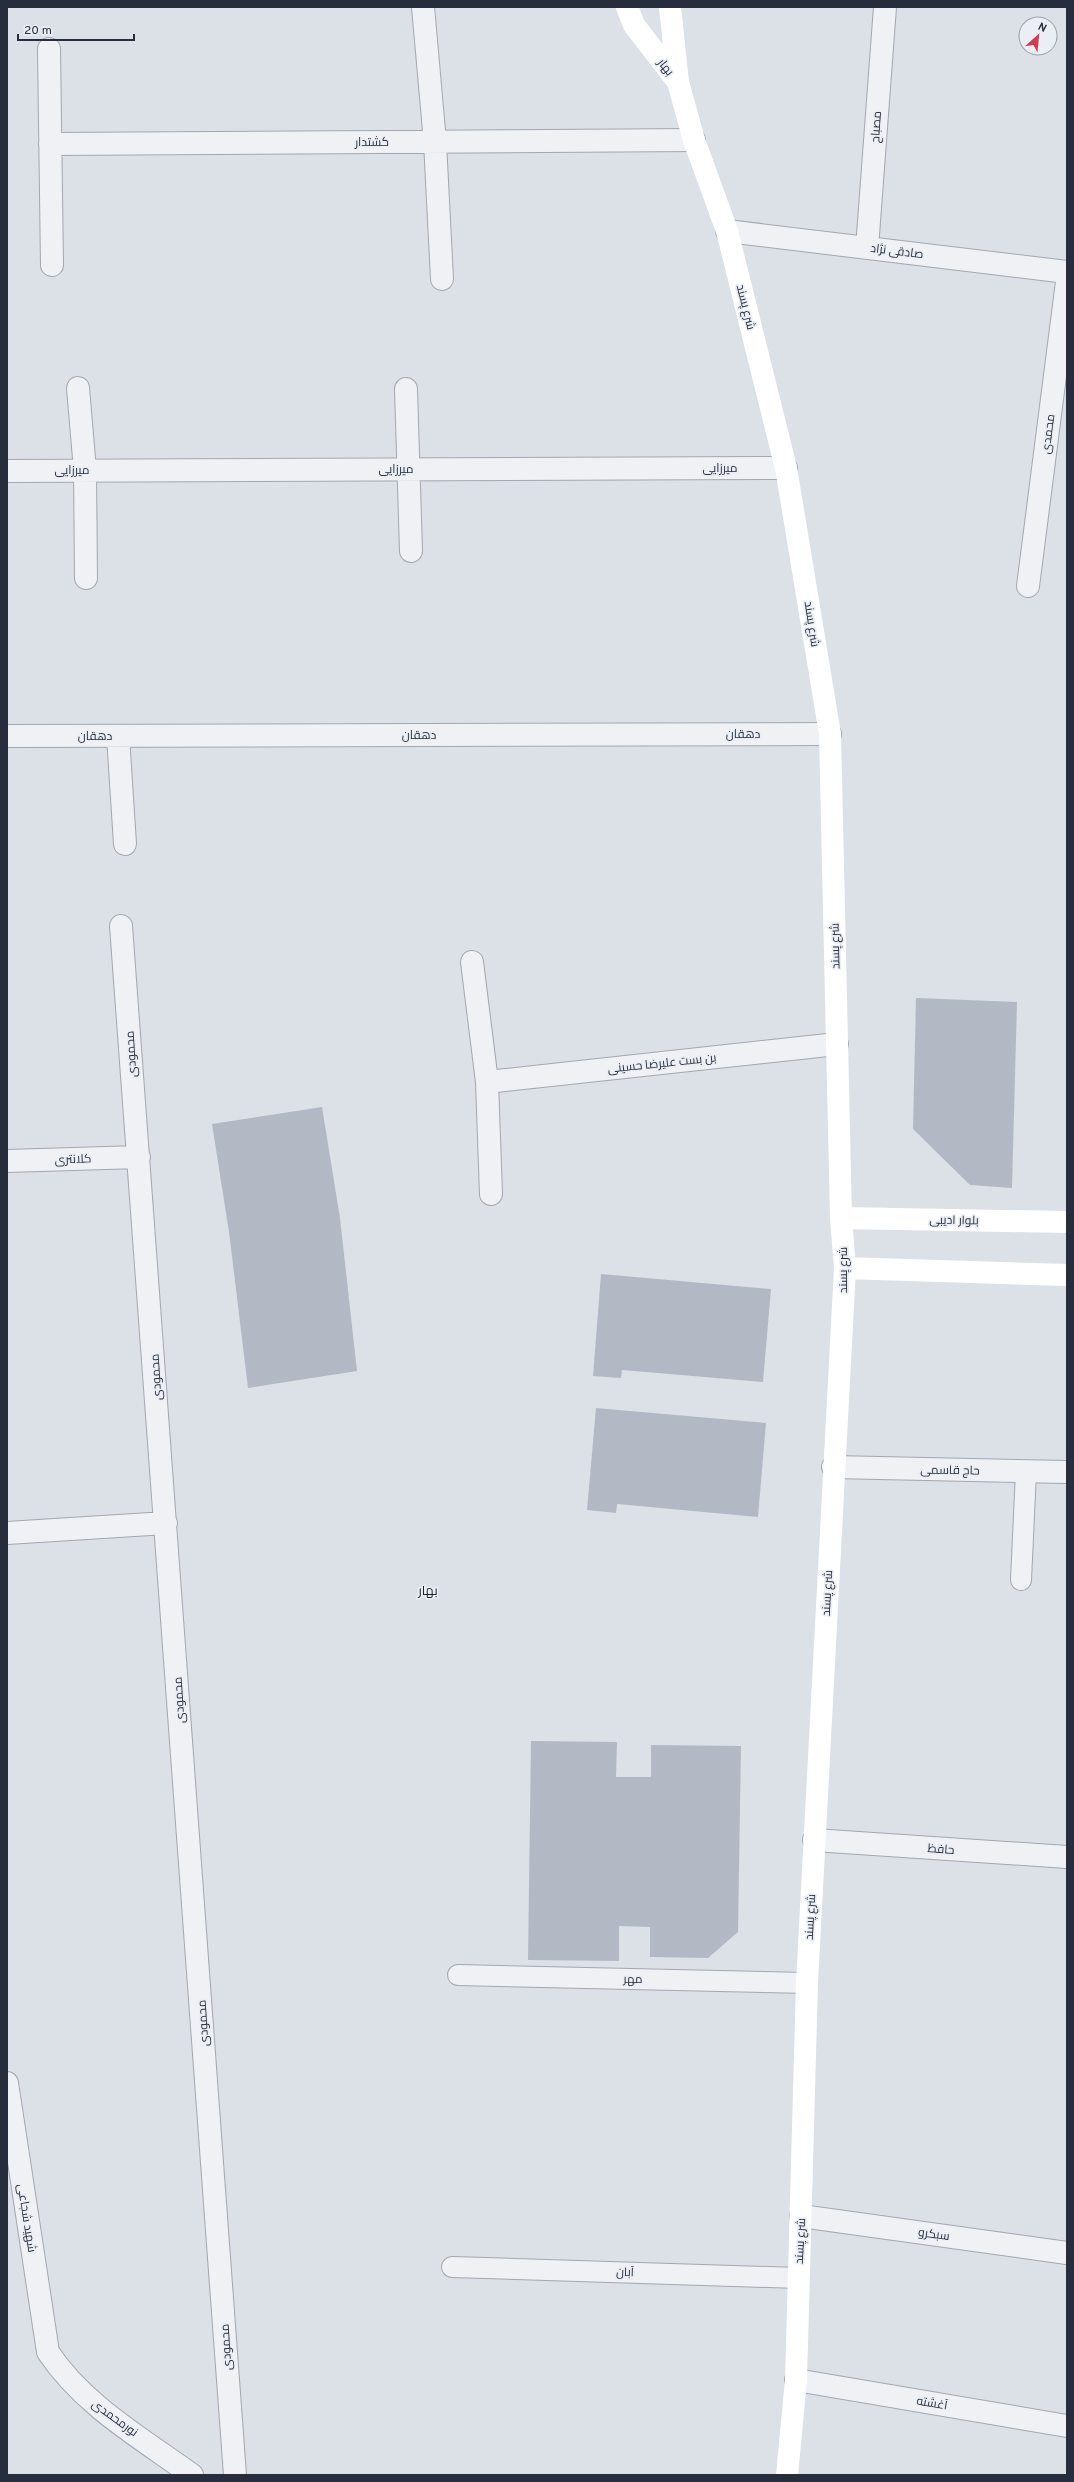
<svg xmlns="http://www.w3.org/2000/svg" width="1074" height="2482" font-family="Overpass,Cairo,sans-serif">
<rect width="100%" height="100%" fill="#dce0e7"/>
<path fill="#b3b9c4" d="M916,998l101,4 -5,186 -42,-3 -57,-56z
M322,1107l18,111 17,153 -109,17 -19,-156 -17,-108z
M601,1274l170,15 -8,93 -141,-12 -1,8 -28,-2z
M596,1408l170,15 -8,94 -141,-13 -1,9 -29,-3z
M531,1741l86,1 -1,35h35v-32l90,1 -3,186 -30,26 -58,-1v-30l-31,-1v35l-91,-1z"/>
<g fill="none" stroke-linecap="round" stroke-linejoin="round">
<g stroke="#a2a7b1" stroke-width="22">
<path id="service" d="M1021,1580l5,-108
M458,1975l349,8
M452,2267l346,11"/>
</g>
<g stroke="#a2a7b1" stroke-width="24">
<path id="minor" d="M423,7l12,135 7,137
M49,49l3,216
M50,144l644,-4
M727,231l340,41
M867,248l18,-241
M78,388l7,82 1,108
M406,389l5,162
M7,471l779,-3
M1028,586l39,-304
M7,736l823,-2
M118,736l7,108
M121,926l114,1549
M472,962l15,120 4,112
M487,1082l350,-38
M7,1161l132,-4
M833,1467l234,5
M7,1533l159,-10
M814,1840l253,17
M7,2083l41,269c35,53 93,86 144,123
M801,2216l266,37
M796,2380l271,46"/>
</g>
<use href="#service" stroke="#eff1f5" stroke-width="20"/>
<use href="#minor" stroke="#eff1f5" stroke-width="22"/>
<path stroke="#fff" stroke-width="22" d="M627,7l7,18 44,57
M670,7l8,75 16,58 33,91 59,237 44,266 11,484 4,50 -38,715 -11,397 -9,95
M841,1218l226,4
M845,1268l222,7"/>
</g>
<g text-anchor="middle" stroke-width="3.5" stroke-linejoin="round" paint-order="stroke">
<g font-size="12" fill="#262e3d" stroke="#ebeff5">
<text transform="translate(666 67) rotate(52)" y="4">بهار</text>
<text transform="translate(876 127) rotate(-86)" y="4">مصباح</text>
<text x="372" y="146">کشتدار</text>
<text transform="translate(897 251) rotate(7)" y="4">صادقی نژاد</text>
<text transform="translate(746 307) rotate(76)" y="4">شرع پسند</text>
<text transform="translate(1048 434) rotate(-83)" y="4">محمدی</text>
<text x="720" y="472">میرزایی</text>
<text x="396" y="473">میرزایی</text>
<text x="72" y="474">میرزایی</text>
<text transform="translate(812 624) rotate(81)" y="4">شرع پسند</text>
<text x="743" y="738">دهقان</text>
<text x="419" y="739">دهقان</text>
<text x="95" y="740">دهقان</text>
<text transform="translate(835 946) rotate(-91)" y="4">شرع پسند</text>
<text transform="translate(131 1054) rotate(-94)" y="4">محمودی</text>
<text transform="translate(662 1063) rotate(-6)" y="4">بن بست علیرضا حسینی</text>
<text transform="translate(73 1159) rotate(-2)" y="4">کلانتری</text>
<text transform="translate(954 1220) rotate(1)" y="4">بلوار ادیبی</text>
<text transform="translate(843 1270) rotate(-90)" y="4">شرع پسند</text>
<text transform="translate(156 1377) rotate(-94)" y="4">محمودی</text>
<text transform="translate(950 1470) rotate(1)" y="4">حاج قاسمی</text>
<text transform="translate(827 1593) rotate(-87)" y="4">شرع پسند</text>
<text transform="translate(179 1700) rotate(-94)" y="4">محمودی</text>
<text transform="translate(941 1849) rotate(4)" y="4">حافظ</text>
<text transform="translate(810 1917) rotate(-87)" y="4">شرع پسند</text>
<text transform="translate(633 1979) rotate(1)" y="4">مهر</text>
<text transform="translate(203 2023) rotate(-94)" y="4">محمودی</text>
<text transform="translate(27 2218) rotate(81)" y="4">شهید شجاعی</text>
<text transform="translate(934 2234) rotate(8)" y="4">سبکرو</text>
<text transform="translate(800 2241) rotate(-87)" y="4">شرع پسند</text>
<text transform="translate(625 2272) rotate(2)" y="4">آبان</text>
<text transform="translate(226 2347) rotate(-94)" y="4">محمودی</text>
<text transform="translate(932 2403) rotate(10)" y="4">آغشته</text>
<text transform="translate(115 2418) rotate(36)" y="4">نورمحمدی</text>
</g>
<g font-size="13" fill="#181f2e" stroke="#ebeff5">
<text x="428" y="1595">بهار</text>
</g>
</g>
<rect width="1074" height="2482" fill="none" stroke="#262e3d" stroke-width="16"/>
<g transform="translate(1038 36) rotate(27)"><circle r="19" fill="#ebeff5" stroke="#9ca2ab"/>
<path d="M0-3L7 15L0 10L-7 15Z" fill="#d13c52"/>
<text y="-6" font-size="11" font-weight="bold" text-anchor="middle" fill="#262e3d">N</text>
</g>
<path d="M18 34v6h116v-6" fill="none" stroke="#262e3d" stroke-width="2"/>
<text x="24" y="34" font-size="12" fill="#262e3d" stroke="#ebeff5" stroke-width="3" paint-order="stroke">20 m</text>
</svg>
